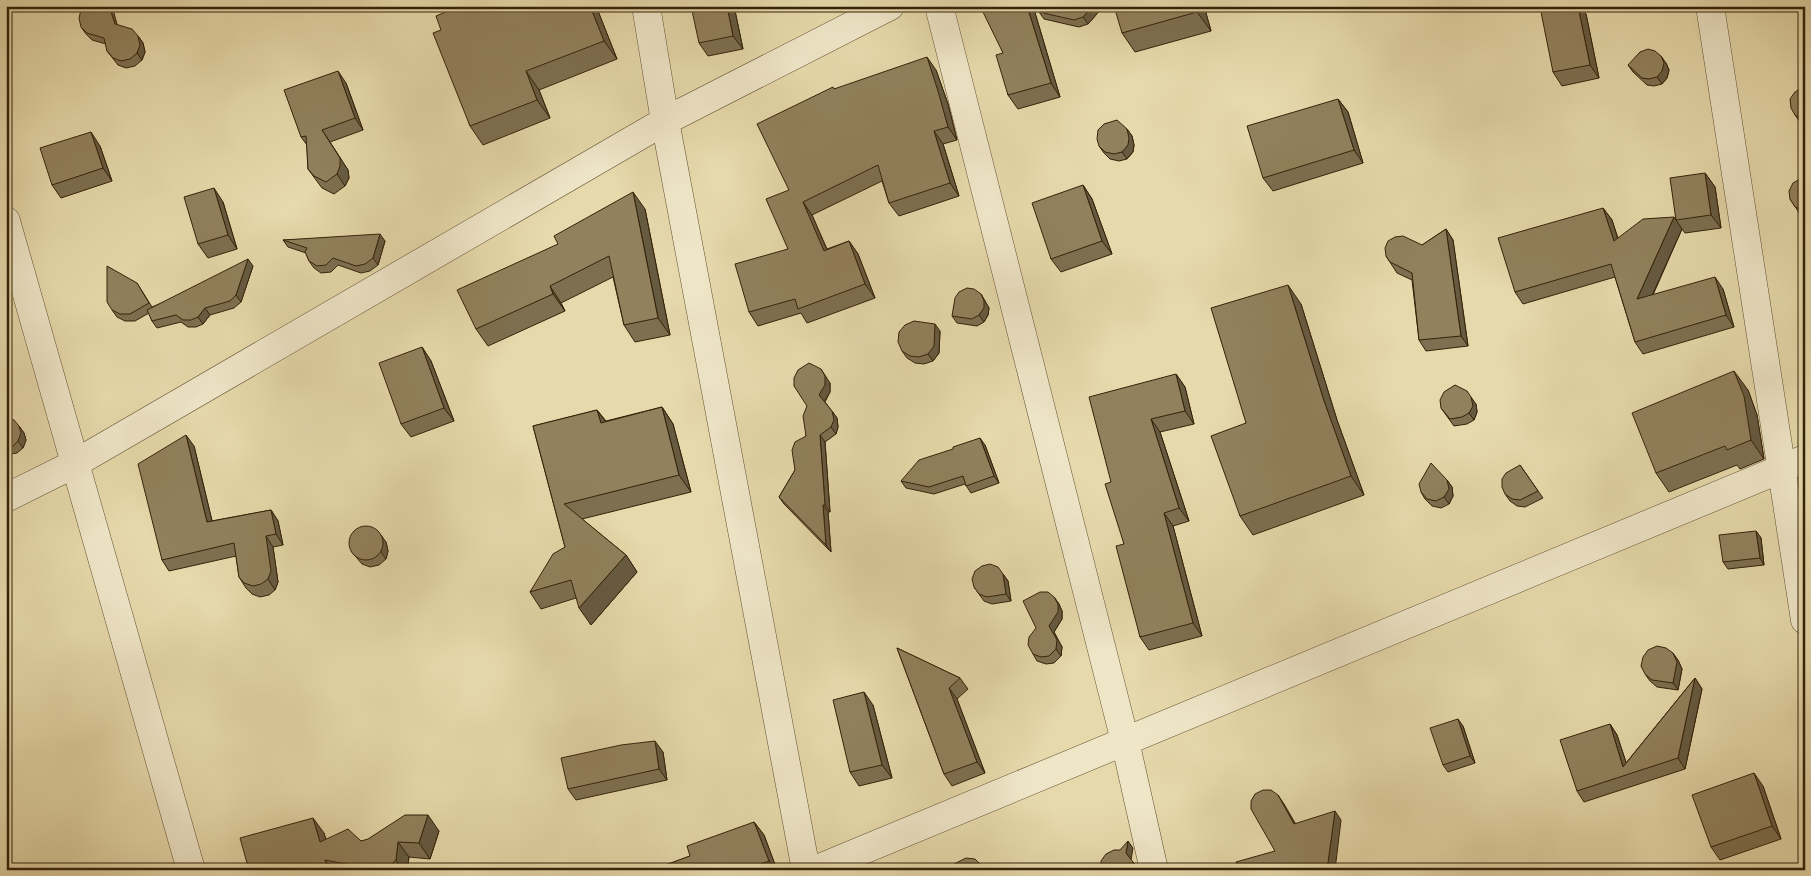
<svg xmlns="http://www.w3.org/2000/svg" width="1811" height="876" font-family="'IM FELL French Canon',serif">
<rect width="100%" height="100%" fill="#e6d9ab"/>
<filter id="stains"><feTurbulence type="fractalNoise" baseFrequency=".004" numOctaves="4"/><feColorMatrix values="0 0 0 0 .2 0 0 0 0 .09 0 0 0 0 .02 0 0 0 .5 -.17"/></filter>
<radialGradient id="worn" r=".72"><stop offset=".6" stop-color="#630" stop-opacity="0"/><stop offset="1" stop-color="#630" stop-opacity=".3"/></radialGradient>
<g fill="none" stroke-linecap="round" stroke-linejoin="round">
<g stroke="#615032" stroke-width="29">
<path id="minor" d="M646,6l19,115 141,749
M939,6l186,735 29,129
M1710,6l95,614
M6,221l185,649
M6,498l68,-34 591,-343 225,-115
M815,870l990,-411"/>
</g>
<use href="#minor" stroke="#efe6c8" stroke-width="28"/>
</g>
<path fill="#7d6f50" stroke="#352209" d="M596,6l21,53 -78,31 11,28 -67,27 -13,-19 -29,-96z
M734,6l9,43 -35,7 -9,-13z
M986,6h47l27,91 -42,12 -10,-14 -5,-42z
M1104,6l-16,18 -9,3 -35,-8 -5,-7z
M1204,6l7,25 -76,21 -13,-19z
M1586,14l13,64 -37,8 -9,-14z
M118,25l20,11 5,7 2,9 -3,8 -7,6 -9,2 -8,-3 -11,-14 -1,-7 -14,-4 -6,-6 -5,-7z
M1666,63l3,7 -2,8 -5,6 -8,2 -7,-1 -14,-13 -5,-7z
M936,70l12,34 9,36 -14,4 16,52 -60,20 -10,-13 -7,-22 -70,34 15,34 22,-8 9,13 17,44 -68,25 -6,-10 -43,13 -9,-14 39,-63 1,-59 45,-101z
M346,83l17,47 -33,12 18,28 1,8 -4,8 -11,8 -12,-6 -14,-19 -1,-24 -6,-8z
M1805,88v37l-5,-3 -5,-7z
M1338,99l10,13 15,51 -90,28 -10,-13z
M1127,129l5,7 2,9 -1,7 -6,7 -8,2 -9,-2 -6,-6 -5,-7z
M100,146l12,35 -51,17 -9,-13z
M1705,173l10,14 6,41 -36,5 -3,-4 -29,66 70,-6 11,38 -91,27 -8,-12 -20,-65 -92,27 -8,-12 88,-84 9,12 6,18 58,-19z
M1805,178v38l-5,-2 -10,-15z
M1083,185l9,14 20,55 -51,18 -10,-13z
M223,202l14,47 -29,9 -10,-14z
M645,209l25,126 -35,7 -11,-17 -11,-48 -52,26 4,8 -77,35 -12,-17z
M1446,229l7,11 15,106 -42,5 -7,-11 -7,-60 -15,-7 -11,-17 36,-11z
M283,240l102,1 -7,24 -8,6 -9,2 -23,-8 -7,7 -10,1 -7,-5 -5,-7 -3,-8 -18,-6z
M253,266l-12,36 -7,6 -24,7 -7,9 -7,3h-8l-7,-5 -24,6 -5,-7 -3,-8 -14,8h-10l-8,-4 -5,-7 25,-27 15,24z
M981,294l8,14 -1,7 -4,7 -7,4 -20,-3 -5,-7z
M1301,304l36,116 27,75 -111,40 -13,-19 6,-93z
M940,331l-1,22 -6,8 -9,3 -9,-1 -8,-5 -5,-7z
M422,347l9,14 23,60 -43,16 -10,-13z
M1176,374l9,13 9,37 -34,8 29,89 -16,5 29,110 -53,14 -9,-13 -16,-93 -13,-62z
M830,383v9l-5,10 12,16 1,9 -2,7 -11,8 5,70h-2l3,40 -47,-48 -5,-7 16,-27 11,-34 1,-30z
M1748,390l9,25 7,44 -24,10 -3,-4 -68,27 -13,-19z
M1476,404l1,8 -3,8 -7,4 -13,2 -13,-18z
M662,407l11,17 18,68 -109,27 44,36 11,17 -46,53 -15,-27 -35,11 -11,-17 35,-45 -32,-121 64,-16 9,11z
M6,417l13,9 5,7 2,7 -3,8 -6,5 -11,2z
M985,445l14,38 -28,10 -6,-9 -31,10 -28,-6 -5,-7z
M194,446l18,75 59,-11 7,11 5,24 -10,2 5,35 -3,8 -6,5 -9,2 -8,-3 -6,-6 -7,-11 -3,-21 -67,15 -7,-11z
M1520,465l23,33 -18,9 -8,-1 -7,-5 -5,-7z
M1447,480l5,7 1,9 -4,8 -8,4 -9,-2 -7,-7 -4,-7z
M1756,531l5,7 3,27 -36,4 -5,-7z
M386,542l2,9 -2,8 -7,6 -9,2 -8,-3 -11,-13z
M1003,574l5,7 3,20 -19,3 -8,-3 -10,-14z
M1054,597l5,7 3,7v8l-8,13 8,15 -1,9 -7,7 -8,1 -9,-3 -4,-7 3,-26z
M897,648l63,30 8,11 -11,10 28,74 -33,13 -8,-12z
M1678,660l4,9 -4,21 -21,-3 -7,-6 -5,-7z
M1695,678l7,11 -17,80 -101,33 -7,-11 33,-67 7,11 9,28z
M873,705l19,73 -33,8 -9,-14z
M1463,726l12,37 -27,9 -5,-7z
M663,752l4,28 -91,20 -8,-11z
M1763,786l18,53 -61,21 -9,-13z
M754,822l10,13 13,35h-125l38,-14z
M439,831l-9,28 -21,-2 -2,13h-158l75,-37 2,7 35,1z"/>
<path fill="#665a41" stroke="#352209" d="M109,6h3l7,25 -4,-7z
M590,6h6l21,53 -13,-18z
M727,6h7l9,43 -10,-13z
M1027,6h6l27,91 -9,-14z
M1093,6h11l-16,18 -5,-7z
M1196,6h8l7,25 -14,-19z
M1578,6h3l5,8 13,64 -9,-13z
M138,36l5,7 2,9 -3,8 -5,-7z
M1661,56l5,7 3,7 -2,8 -5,6 -5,-7z
M927,57l9,13 12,34 9,36 -9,-13z
M338,71l8,12 17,47 -8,-12z
M526,71l13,19 11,28 -13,-18z
M1338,99l10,13 15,51 -9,-13z
M1127,129l5,7 2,9 -1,7 -6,7 -5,-7z
M322,130l26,40 1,8 -4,8 -8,-12z
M934,131l9,13 16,52 -9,-13z
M91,132l9,14 12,35 -9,-13z
M1705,173l10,14 6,41 -10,-13z
M1083,185l9,14 20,55 -10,-13z
M214,188l9,14 14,47 -9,-14z
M633,192l12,17 25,126 -12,-17z
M803,202l9,13 21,49 -9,-13z
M1603,208l9,12 10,33 -8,-12z
M1674,217l8,12 -37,82 -8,-12z
M1446,229l7,11 15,106 -7,-10z
M380,234l5,7 -7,24 -5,-7z
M849,241l9,13 17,44 -10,-14z
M248,259l5,7 -12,36 -5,-7z
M1715,277l8,12 11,38 -8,-12z
M1288,285l13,19 36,116 27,75 -13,-19 -27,-75z
M550,286l11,17 4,8 -12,-17z
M981,294l8,14 -1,7 -4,7 -5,-7z
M205,308l5,7 -7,9 -5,-7z
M935,324l5,7 -1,22 -6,8 -5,-7z
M422,347l9,14 23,60 -10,-13z
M821,369l9,14v9l-6,10 -5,-7z
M1734,371l14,19 9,25 7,44 -13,-19z
M1176,374l9,13 9,37 -9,-13z
M1471,397l5,7 1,8 -3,8 -5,-7z
M662,407l11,17 18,68 -12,-17z
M597,410l12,16 -8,-3z
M832,411l5,7 1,9 -2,7 -5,-7z
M1151,419l9,13 29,89 -10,-13z
M19,426l5,7 2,7 -3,8 -5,-7z
M186,435l8,11 21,87 -8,-11z
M820,435l5,7 5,70 -5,-7z
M980,438l5,7 14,38 -5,-7z
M1447,480l5,7 1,9 -4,8 -5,-7z
M823,505l5,7 3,40 -5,-7z
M271,510l7,11 5,24 -7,-11z
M1164,513l9,13 29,110 -9,-13z
M1756,531l5,7 3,27 -4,-7z
M381,535l5,7 2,9 -2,8 -5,-7z
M266,536l7,11 5,35 -3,8 -7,-11z
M626,555l11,17 -46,53 -12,-17z
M1003,574l5,7 3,20 -5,-7z
M1054,597l5,7 3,7v8l-8,13 8,15 -1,9 -5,-7 -7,-23z
M1673,653l5,7 4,9 -4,21 -5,-7z
M1695,678l7,11 -17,80 -7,-11z
M949,688l8,11 28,74 -8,-11z
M864,692l9,13 19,73 -10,-13z
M1458,719l5,7 12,37 -5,-7z
M1610,724l7,11 13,39 -7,-7z
M655,741l8,11 4,28 -8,-11z
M1754,773l9,13 18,53 -9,-13z
M1278,795l6,9 17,29 -7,-9z
M1335,811l6,9 -6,50h-8z
M428,815l11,16 -9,28 -11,-16z
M313,818l11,15 7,25 -11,-16z
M754,822l10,13 13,35h-2l-6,-9z
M1128,841l5,7 -2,12 -5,-7z
M398,842l11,15 -2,13h-5l-6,-10z
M325,860l7,10h-4z
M1133,862l5,7v1h-5z"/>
<path fill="#91815d" stroke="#352209" d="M85,6h24l6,18 17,5 6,7 2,9 -3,8 -7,6 -9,2 -8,-3 -6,-7 -3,-13 -17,-5 -6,-6 -2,-9 2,-8z
M458,6h132l14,35 -78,30 11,29 -67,26 -37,-93 8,-3 -5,-14 22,-9z
M691,6h36l6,30 -34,7z
M986,6h41l24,77 -43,12 -12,-40 7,-2 -22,-45z
M1044,6h49l-10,11 -9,3 -35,-8z
M1114,6h82l1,6 -75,21z
M1545,6h33l12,59 -37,7 -13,-65z
M1648,49l7,2 6,5 3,7 -2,8 -5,6 -8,2 -7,-1 -14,-13 12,-13z
M927,57l11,34 10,36 -14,4 16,52 -61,20 -11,-38 -75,37 21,49 25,-10 16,43 -67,25 -3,-10 -46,13 -14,-48 53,-15 -22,-50 23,-9 -32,-66 76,-37 1,2z
M338,71l17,47 -33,12 18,28v8l-3,8 -11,8 -12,-6 -6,-7 -2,-33 -5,1 -17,-47z
M1802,88h3v31h-3l-7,-4 -4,-7 -1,-9 5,-7z
M1338,99l16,51 -91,28 -16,-52z
M1117,120l10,9 2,9 -1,7 -6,7 -8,2 -9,-2 -6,-6 -2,-7 1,-9 6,-6z
M91,132l12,36 -51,17 -12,-37z
M1705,173l6,42 -35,5 -6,-42z
M1805,178v32h-2l-8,-3 -5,-8 -1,-8 4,-8 7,-4z
M1083,185l19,56 -51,18 -19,-56z
M214,188l14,47 -30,9 -14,-47z
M633,192l25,126 -34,7 -15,-69 -59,30 3,8 -77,35 -19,-39 101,-46 -4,-8z
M1603,208l11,33 29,-22 31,-2 -37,82 78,-22 11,38 -91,27 -24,-78 -96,28 -17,-54z
M1446,229l15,107 -42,4 -7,-67 -22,-11 -4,-6 -1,-8 3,-7 7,-4 8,-1 19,9z
M380,234l-7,24 -8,6 -9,2 -23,-8 -7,7 -9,1 -8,-5 -4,-9 2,-4 -24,-8z
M248,259l-12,36 -6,6 -25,7 -7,9 -7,3h-8l-7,-5 -24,6 -5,-11z
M107,266l30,17 12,20 -19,11h-10l-8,-4 -5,-8z
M1288,285l36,116 27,75 -111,40 -29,-80 35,-13 -35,-115z
M967,288l7,1 7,5 3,7v7l-5,7 -7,4 -20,-3 3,-18 4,-6z
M914,321l21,3 -1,22 -6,8 -9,3 -9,-1 -8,-5 -4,-9 1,-10 6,-7z
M422,347l22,61 -43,16 -22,-61z
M809,363l12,6 4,7v9l-6,10 13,16 2,9 -3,7 -11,8 5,70h-2l3,40 -47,-48 16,-27 -3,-20 3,-8 11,-6 -3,-20 4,-10 -13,-20v-8l4,-8z
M1734,371l10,25 7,44 -24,10 -2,-4 -69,27 -24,-60z
M1176,374l9,37 -34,8 28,89 -15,5 29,110 -53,14 -24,-91 8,-2 -19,-60 6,-2 -22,-85z
M1455,385l12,6 4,6 2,9 -4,7 -7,4 -12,2 -9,-11 -1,-8 4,-8z
M662,407l17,68 -115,29 62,51 -47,53 -8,-28 -41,12 23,-38 12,-7 -32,-121 64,-16 4,13z
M6,417l8,3 5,6 2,7 -3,8 -5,5 -7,1z
M186,435l21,87 64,-12 5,24 -10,2 5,35 -3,8 -7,5 -8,2 -9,-3 -5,-6 -5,-34 -72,17 -24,-96z
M980,438l14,38 -28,10 -3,-10 -34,11 -28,-6 18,-21 34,-11v-2z
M1431,463l16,17 2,9 -5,8 -8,4 -9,-2 -6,-7 -2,-8z
M1520,465l18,26 -18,9 -8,-1 -7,-5 -3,-7v-8l4,-6z
M349 543a17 17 0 1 1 34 0a17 17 0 1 1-34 0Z
M1756,531l4,27 -37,4 -4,-27z
M990,564l8,3 5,7 3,20 -19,3 -8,-3 -5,-7 -2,-8 3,-8 7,-5z
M1040,592h8l6,5 4,7v8l-9,14 8,14 -1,9 -7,7 -8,1 -8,-3 -5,-9 1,-8 7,-9 -13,-27z
M1657,646l9,2 7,5 4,9 -4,21 -21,-3 -7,-6 -4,-8 2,-9 5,-7z
M897,648l63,30 -11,10 28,74 -33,12z
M1695,678l-17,80 -101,33 -17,-51 50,-16 13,43z
M864,692l18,73 -32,7 -17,-72z
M1458,719l12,37 -27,9 -13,-37z
M655,741l4,28 -91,20 -7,-31 60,-13z
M1754,773l18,53 -61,21 -19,-52z
M1263,790h8l7,5 16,29 41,-13 -8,59h-89l-2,-8 39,-11 -24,-42v-8l4,-7z
M405,815h23l-9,28 -21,-1 -2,18 -9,8 1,2h-11l-52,-10 3,10h-79l-9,-32 73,-20 7,24 28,-13 13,12 7,-2z
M754,822l15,39 -25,9h-92l38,-14 -3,-10z
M1128,841l-2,12 7,9v8h-32v-9l5,-7 8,-4h6z
M966,858l9,1 6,6 1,5h-27l-1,-6z"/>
<rect width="1811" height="876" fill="none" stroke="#e6d9ab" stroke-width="25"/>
<rect x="8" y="8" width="1796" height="861" fill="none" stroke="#352209" stroke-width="2.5"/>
<rect x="12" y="12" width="1786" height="851" fill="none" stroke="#352209"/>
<rect width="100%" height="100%" filter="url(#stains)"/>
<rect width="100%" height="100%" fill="url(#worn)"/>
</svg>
